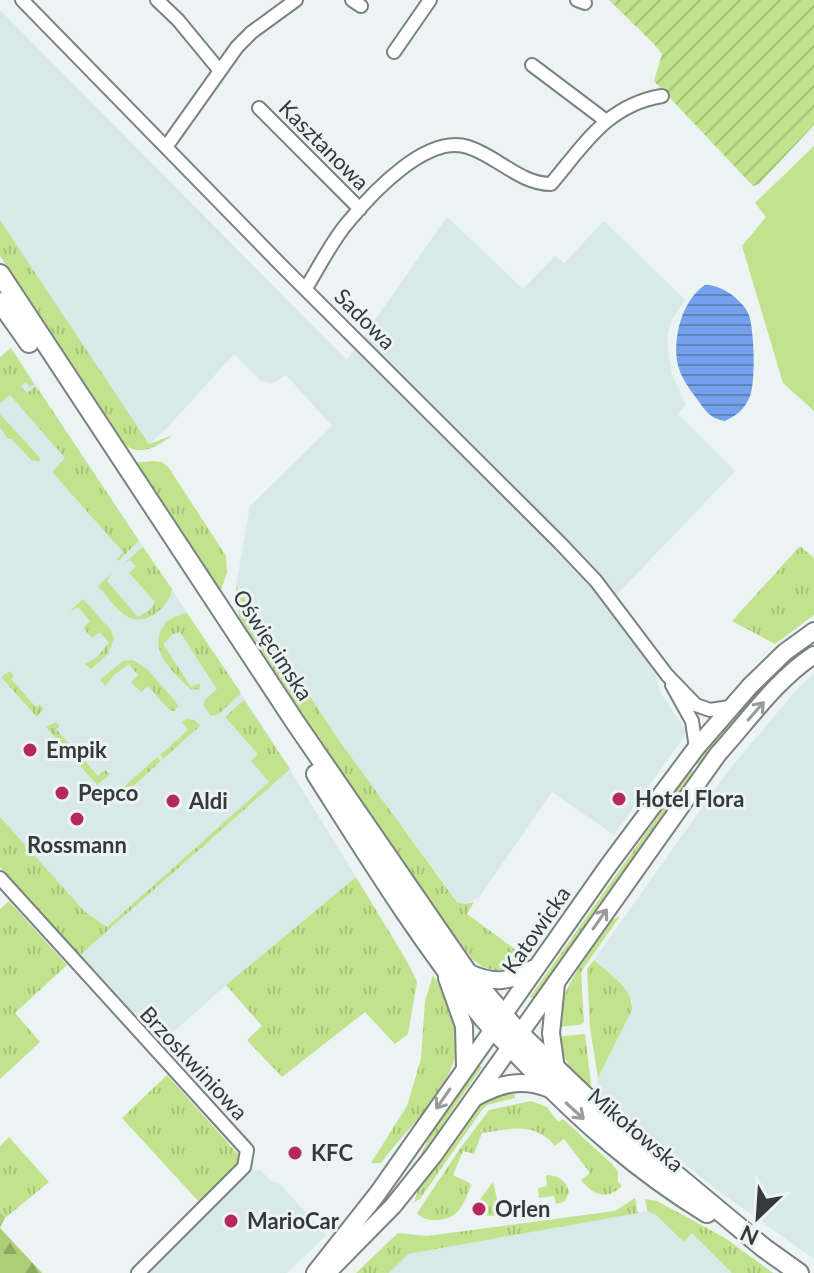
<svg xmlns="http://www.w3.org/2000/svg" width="814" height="1273" font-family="Lato,sans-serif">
<defs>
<pattern id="grass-tufts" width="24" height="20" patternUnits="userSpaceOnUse" patternTransform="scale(2)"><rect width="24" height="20" fill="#c2e28d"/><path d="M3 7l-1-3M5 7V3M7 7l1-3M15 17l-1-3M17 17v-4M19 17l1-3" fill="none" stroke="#a7c37a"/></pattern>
<pattern id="forest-firs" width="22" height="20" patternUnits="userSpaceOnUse" patternTransform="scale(2)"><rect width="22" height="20" fill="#adce74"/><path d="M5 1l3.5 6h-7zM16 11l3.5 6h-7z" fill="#8ea860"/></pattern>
<pattern id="garden-furrows" width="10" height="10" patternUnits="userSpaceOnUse" patternTransform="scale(2)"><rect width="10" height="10" fill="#c2e28d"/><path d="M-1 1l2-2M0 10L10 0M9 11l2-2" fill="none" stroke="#a7c37a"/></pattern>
<pattern id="water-rules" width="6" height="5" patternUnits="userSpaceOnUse" patternTransform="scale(2)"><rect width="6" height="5" fill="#74a0ec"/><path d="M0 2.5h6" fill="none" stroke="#6083c0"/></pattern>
</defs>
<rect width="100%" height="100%" fill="#ebf3f3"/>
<path fill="#d8e9e8" d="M0,10l347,350 100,-143 76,72 32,-33 9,7 40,-42 81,79 -14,21 -4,20 5,34 14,30 -8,9 57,57 -128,134 47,64 6,23 27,40 -73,103 -62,-43 -73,105 -13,7 -8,-2 -117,-159 -105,-157 14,-80 82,-80 -46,-51 -13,8 -12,-2 -27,-27 -68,75 -17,15 -149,-224z
M11,348l258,388 87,141 -130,108 -65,58 -161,-176v-510z
M814,674v585l-98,-70 -116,-93 -3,-9 1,-9 34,-68v-10l-38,-40 134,-189 72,-85z
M253,1168l3,3 3,-2 13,13 7,1 47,52 -39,38h-141z
M659,1209l87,64h-357l18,-19z"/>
<path fill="url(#grass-tufts)" d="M0,220l149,224 24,-9c-16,11 -30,22 -49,10l-124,-189z
M11,348l23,36 -4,3 -4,-5 -5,4 6,7 9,-7 103,155 -21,20 -1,-2 6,-7 -71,-80 13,-14 -55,-63 -10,8v-46z
M0,414l40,44 -1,4 -8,-2 -19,-21h-4l-8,-12z
M153,461l9,1 7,6 57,88 1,17 -8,22 -87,-132z
M800,546l14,12v57l-39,29 -43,-23z
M143,547l29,42c-3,12 -8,19 -19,26 -24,16 -41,-13 -55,-29l14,-13 -5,8 31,36 12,-7 5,-8 -26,-29 7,-7 -6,-6 -8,5z
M236,586l105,157 116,159 9,2 8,-2 -7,12 60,44c-23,13 -33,19 -55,1l-106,-146 -127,-197z
M83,599l27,30 4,9 -6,16 -17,15 -6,-5 12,-7 12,-14 -9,-11 -8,6 -9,-10 7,-7 -12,-14 -9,5z
M187,613l54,80 -22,21 -8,2 -7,-10 1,-6 12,-11 -37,-57 -7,2 -10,10 28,43 9,-4v6l-9,1c-15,-16 -41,-36 -30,-60 5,-11 16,-15 26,-17z
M814,639v5l-39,33 -76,88 -4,-2 66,-78z
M133,660l14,9 29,33 2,4 -3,5h-5l-22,-25 -7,6 -10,-10 7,-7 -9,-11 -15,11 -9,11 -5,-6 23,-19z
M10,671l4,5 -3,3 25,28 4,-2 4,3 -7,9 -36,-40z
M244,700l46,69 -211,187 -79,-89v-50l85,95 22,15 162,-145 -18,-21 7,-7 -33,-37z
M187,719l8,1 5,6 -37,33 -3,-4 28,-25 -6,-8z
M56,722l3,4 -3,3 42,47 7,-6 5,4 -13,11 -51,-58z
M157,757l4,4 -32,29 -4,-4z
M691,769l3,3 -159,228 -5,-3z
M356,877l52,86 9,19 -9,52 -13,10 -30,-32 -83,65 -35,-37 15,-14 -36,-41z
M9,901l58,64 -52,48 25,29 -40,37v-170z
M620,916l-39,56 3,50 -4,3 -25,2c9,-44 31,-70 56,-106z
M594,960c15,14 39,28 38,50l-34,68 -8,-50 -3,-59z
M433,975c5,9 12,17 17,26 31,66 -34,115 -69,162h-10l36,-57 14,-47 4,-58z
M585,1034l7,58 -22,-24 -13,-27 6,-5z
M477,1064l5,3c-28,39 -52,80 -81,117l19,-27 13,-28z
M167,1075l72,80v11l-39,37 -78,-85z
M514,1086l1,12 -28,7 -5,5 -62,89 -6,3 5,-15 60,-80 7,-7z
M531,1101l16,6 11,15 5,-3 49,45 6,8v10l4,4c-16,15 -29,9 -41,-6l9,-7 -26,-34 -9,7c-21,-25 -45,-17 -73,-13l-8,21 -11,-3 -10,24 17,8 1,3c-8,19 -12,34 -36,34 -9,0 -12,-1 -18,-7l42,-63 30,-40z
M9,1137l40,45 -44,36 -5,-6v-66z
M546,1175c12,0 20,5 23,17l-4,9 -9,3 -2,-8 -15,2 -1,-10 9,-2z
M493,1182l7,30 -1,3 -11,1 -8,-13 1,-5z
M635,1198l3,15 -230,41 -19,19h-33l42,-40 29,3 188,-25z
M645,1199l12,2 68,37 48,35h-41l-40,-40 -8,9 -28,-27 -9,-4z"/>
<path fill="url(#forest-firs)" d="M0,1212l5,6 -5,10 42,45h-42z"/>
<path fill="#c2e28d" d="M814,146v265l-31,-28 -41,-137 24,-29 -11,-14z"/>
<path fill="url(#garden-furrows)" d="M609,0h205v125l-55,59 -6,2 -99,-105 8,-27 -7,-9z"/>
<path fill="url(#water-rules)" d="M705,285c16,-1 38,15 44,30 5,15 7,66 1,81 -5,13 -13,19 -25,25 -15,-2 -20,-11 -28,-22 -8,-11 -16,-21 -19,-34 -6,-26 4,-65 27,-80z"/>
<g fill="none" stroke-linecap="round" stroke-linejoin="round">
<g stroke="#7b8282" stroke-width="16">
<path id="street" d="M22,0l259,265 279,278 36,38 71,94 29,30 14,5 20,-3
M157,0l21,20 42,51
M352,0l9,6
M577,0l8,3
M394,52l36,-52
M532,65l73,55
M259,108l101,101
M166,147l71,-100 15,-15 44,-32
M306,288c14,-22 26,-48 43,-67 24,-29 78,-87 119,-74 29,9 52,37 83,37 33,-39 56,-79 111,-88
M672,685l20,36 4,27
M0,878l247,272 -3,17 -106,106"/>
</g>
<g stroke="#7b8282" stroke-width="20">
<path id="secondary" d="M467,972c31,14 40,9 70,-5
M447,978l17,48 1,41
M556,984l-5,49 5,36
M476,1097c26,-14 46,-19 74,-8
M315,1273l63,-80 230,-327 88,-118 54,-62 35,-34 29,-21
M327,1273l66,-67 40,-50 285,-402c30,-33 58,-74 96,-99"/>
</g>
<g stroke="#7b8282" stroke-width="22">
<path id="primary" d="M0,274l295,448 172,250 52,61 92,88 153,127 35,25
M0,302l29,41
M316,774c53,83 105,168 168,245 13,15 28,29 42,44 55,57 113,109 181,150"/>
</g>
<use href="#street" stroke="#fff" stroke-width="12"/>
<use href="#secondary" stroke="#fff" stroke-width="16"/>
<use href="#primary" stroke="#fff" stroke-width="18"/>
</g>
<defs><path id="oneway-shaft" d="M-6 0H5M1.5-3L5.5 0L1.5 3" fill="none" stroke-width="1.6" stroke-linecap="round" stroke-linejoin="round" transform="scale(2)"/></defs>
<g stroke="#9a9c9c">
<use href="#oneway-shaft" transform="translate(756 711) rotate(-49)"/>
<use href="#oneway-shaft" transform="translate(600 919) rotate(-55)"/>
<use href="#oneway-shaft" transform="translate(443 1099) rotate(125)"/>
<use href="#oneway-shaft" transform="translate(575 1111) rotate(42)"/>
</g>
<g fill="#b62960" stroke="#ebf3f3" stroke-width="3">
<circle cx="30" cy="750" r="8"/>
<circle cx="62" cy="793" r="8"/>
<circle cx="619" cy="799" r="8"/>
<circle cx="173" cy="801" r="8"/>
<circle cx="77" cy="819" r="8"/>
<circle cx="295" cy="1153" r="8"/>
<circle cx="479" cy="1209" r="8"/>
<circle cx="231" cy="1221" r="8"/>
</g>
<g text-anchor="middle" stroke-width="6" stroke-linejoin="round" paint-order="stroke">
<g font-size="22" fill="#363939" stroke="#ebf3f3">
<text transform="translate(324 145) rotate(45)" y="8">Kasztanowa</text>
<text transform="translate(365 319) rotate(45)" y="8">Sadowa</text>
<text transform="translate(273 645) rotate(57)" y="8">Oświęcimska</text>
<text transform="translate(536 930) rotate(-55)" y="8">Katowicka</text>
<text transform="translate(194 1063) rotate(47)" y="8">Brzoskwiniowa</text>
<text transform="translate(636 1130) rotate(40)" y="8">Mikołowska</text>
</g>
<g font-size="22" font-weight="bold" fill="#363939" stroke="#ebf3f3" text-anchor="start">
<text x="46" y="758">Empik</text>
<text x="78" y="801">Pepco</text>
<text x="635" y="807">Hotel Flora</text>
<text x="189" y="809">Aldi</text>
<text x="77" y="853" text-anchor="middle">Rossmann</text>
<text x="311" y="1161">KFC</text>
<text x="495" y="1217">Orlen</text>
<text x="247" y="1229">MarioCar</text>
</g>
</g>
<g transform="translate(758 1217) rotate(205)" stroke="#ebf3f3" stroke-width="6" paint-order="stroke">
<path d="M0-6L14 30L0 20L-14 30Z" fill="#363939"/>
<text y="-12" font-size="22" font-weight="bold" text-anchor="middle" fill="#363939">N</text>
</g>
</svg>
